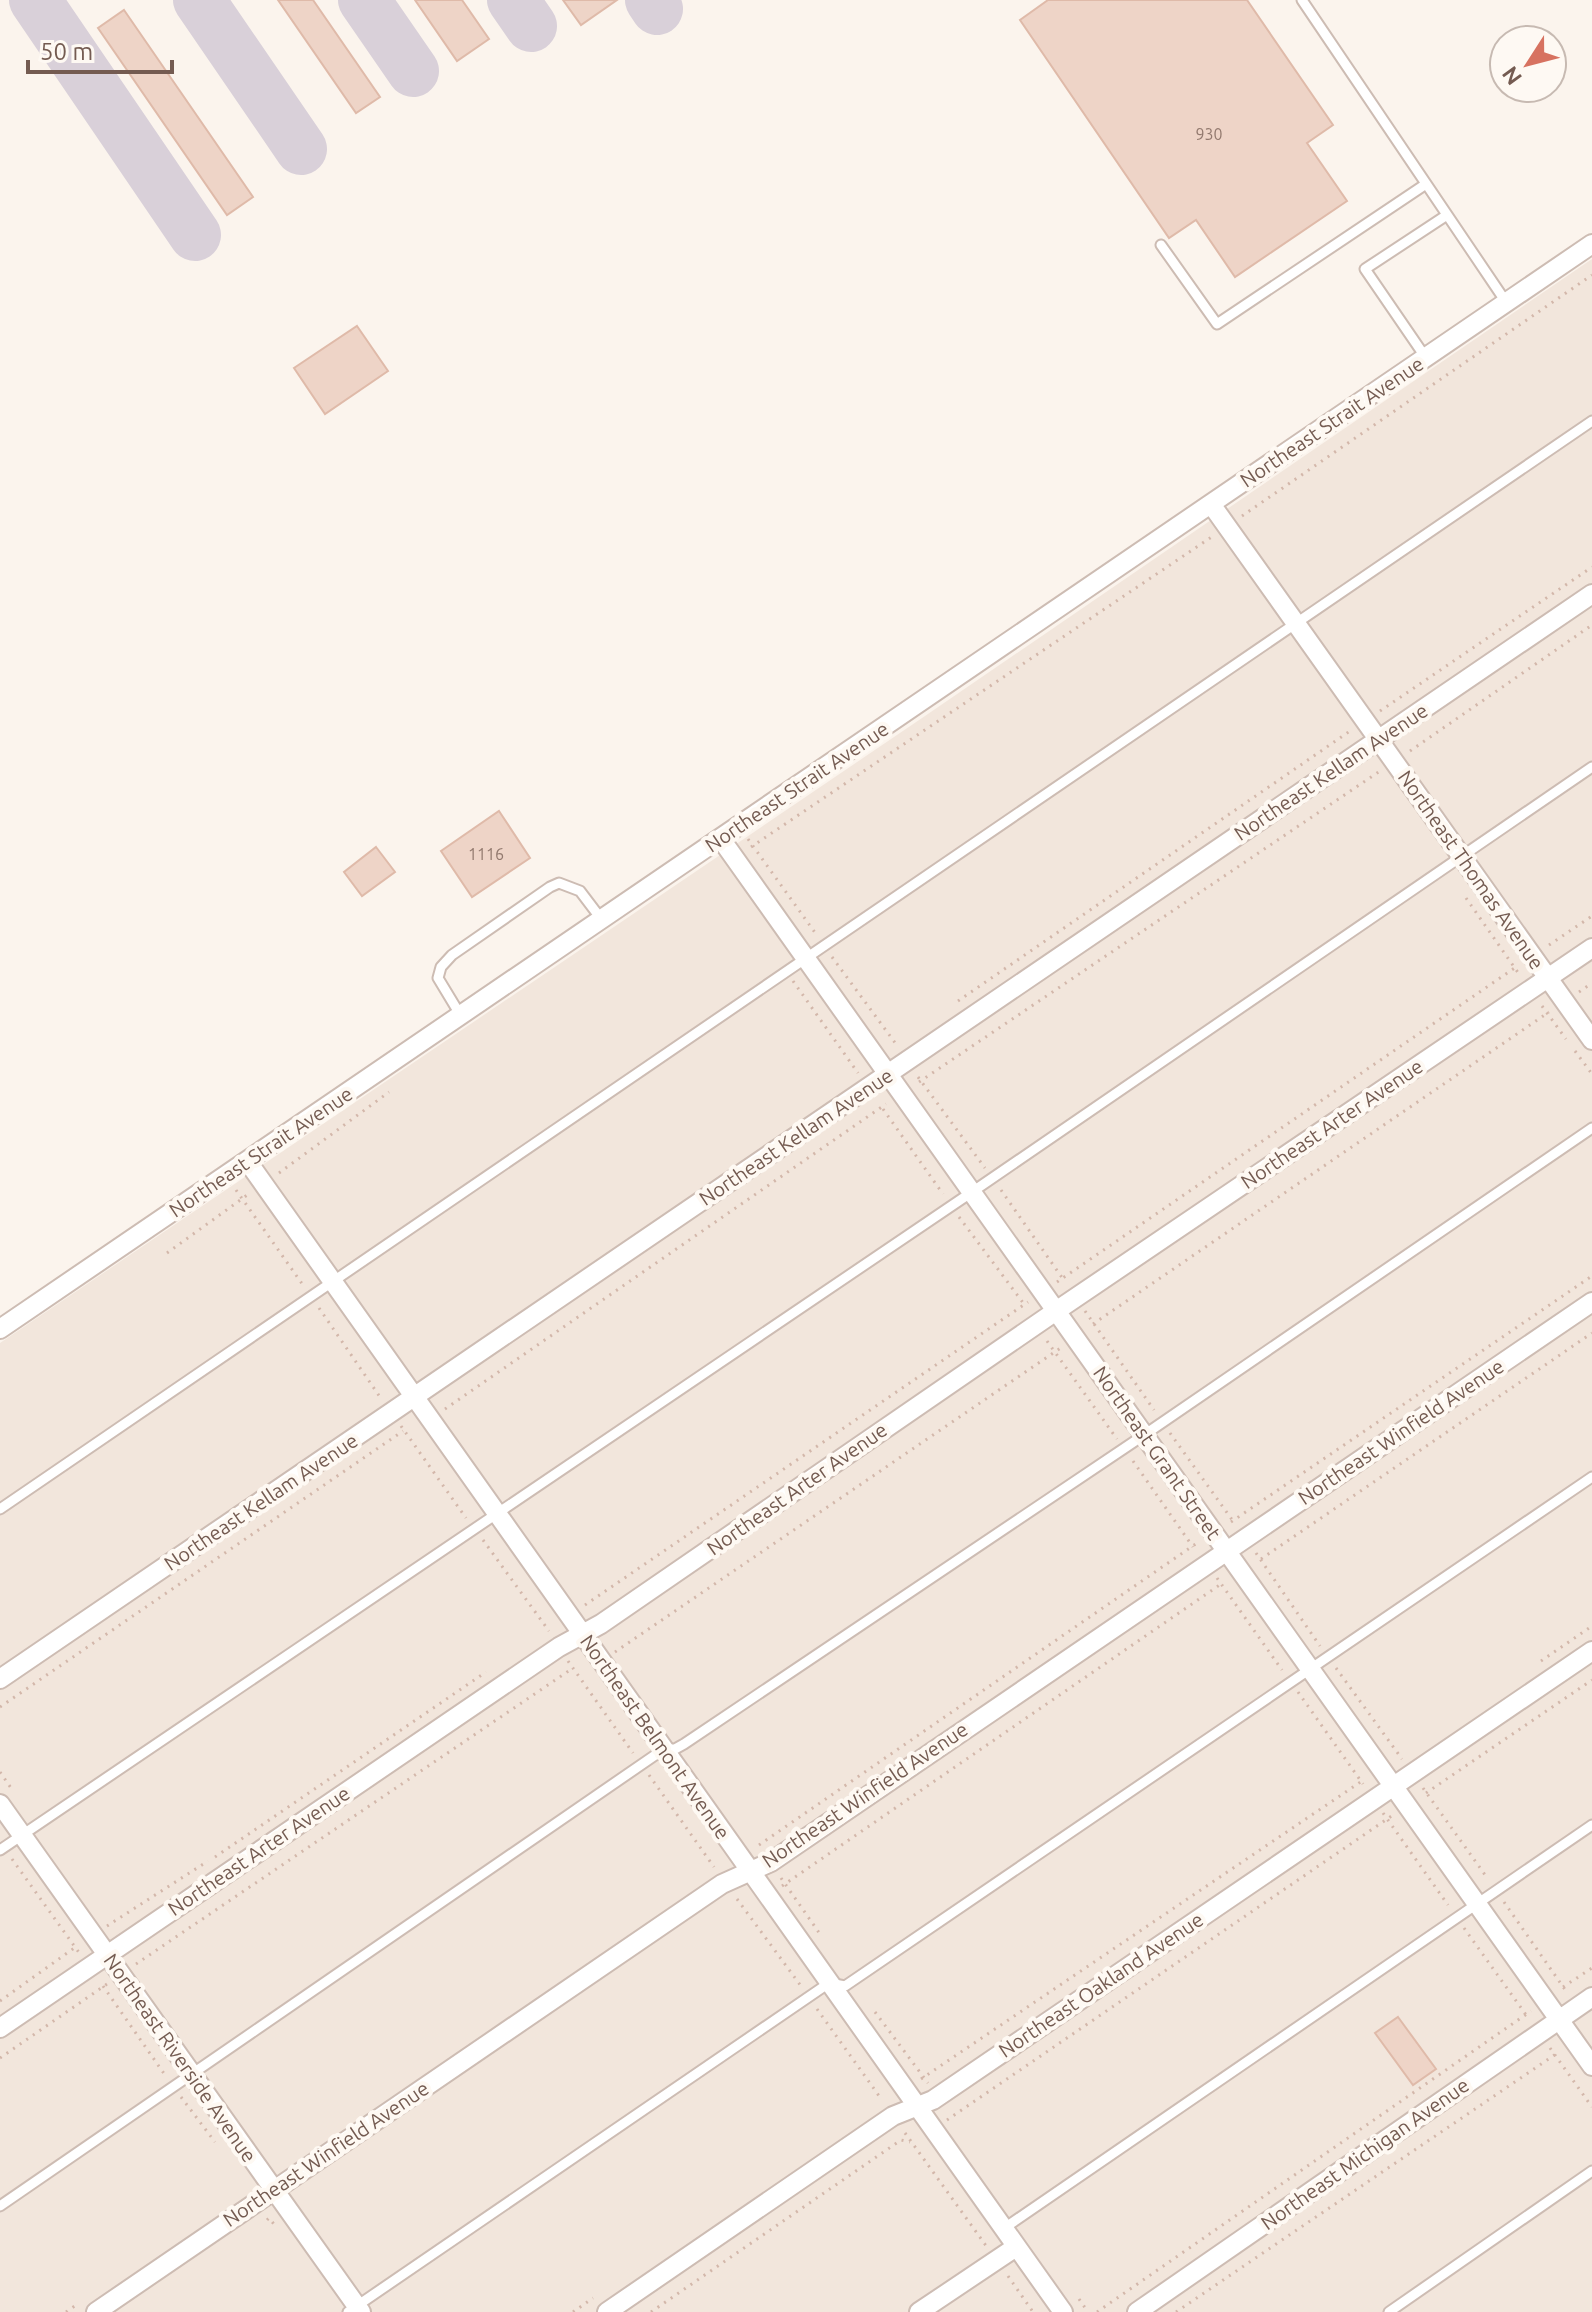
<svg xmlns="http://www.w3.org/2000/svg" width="1592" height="2312" font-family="Ubuntu,sans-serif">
<rect width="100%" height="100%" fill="#fbf4ed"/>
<path fill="#f2e6dc" d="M1592,259v2053h-1592v-969l925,-627z"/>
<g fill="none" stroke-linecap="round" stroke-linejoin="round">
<path stroke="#d9d0d9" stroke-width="52" d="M35,0l160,235
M199,0l102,149
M364,0l49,71
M513,0l18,26
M651,0l6,9"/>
</g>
<path fill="#eed4c7" stroke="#dfbaa9" stroke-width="2" d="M278,0h35l67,97 -24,16z
M415,0h47l27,39 -32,22z
M563,0h54l-36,25z
M1048,0h199l86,125 -26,18 40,58 -112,76 -39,-57 -27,18 -149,-218z
M124,10l129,187 -26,18 -129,-187z
M357,326l31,45 -63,43 -31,-46z
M499,811l31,47 -58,39 -31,-46z
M376,847l19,25 -33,24 -18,-24z
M1398,2017l38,52 -23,16 -38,-52z"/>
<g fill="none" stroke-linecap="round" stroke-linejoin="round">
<g stroke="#cdbcb3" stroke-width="13">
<path id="service" d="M1302,0l204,302
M1161,245l56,79 209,-140
M1426,358l-61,-89 82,-54
M461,1016l-23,-38 3,-11 11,-12 98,-68 9,-4 21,8 22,29
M0,1509l1592,-1088
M0,1850l972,-658 620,-425
M0,2206l664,-457h11l9,-5 460,-309 448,-307
M1003,2229l589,-404
M348,2312l481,-329 16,3 747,-509
M1389,2312l203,-141"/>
</g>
<g stroke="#cdbcb3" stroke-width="22">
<path id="minor" d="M1211,504l381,536
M721,839l871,1227
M248,1162l815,1150
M0,1329l1592,-1085
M0,1679l1592,-1085
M0,1804l361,508
M0,2028l559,-381 42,-23 455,-313 536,-363
M96,2312l626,-428 49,-22 821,-560
M607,2312l286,-196 40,-16 659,-449
M919,2312l97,-65
M1137,2312l455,-315"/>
</g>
<path stroke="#d3b7aa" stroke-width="3" stroke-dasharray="2 6" stroke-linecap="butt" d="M1242,516l350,-241
M1380,711l212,-144
M1410,751l182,-126
M748,839l68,95
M751,847l462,-311
M1466,898l53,76
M1549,945l43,-29
M832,957l64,87
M793,981l65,92
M1579,992l13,-9
M958,1001l392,-270
M1542,1006l24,33
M1575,1051l17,23
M918,1077l67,91
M919,1082l461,-311
M883,1109l60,85
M279,1173l110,-81
M236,1190l67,95
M1001,1190l62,89
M959,1217l65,87
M167,1253l83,-60
M1057,1282l459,-315
M319,1308l61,89
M1085,1311l69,99
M1093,1324l456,-312
M1047,1341l70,98
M445,1409l441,-305
M401,1426l65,92
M1170,1433l63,88
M1133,1461l60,86
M1231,1522l361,-246
M483,1540l66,91
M1256,1553l64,93
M1261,1559l331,-226
M1217,1578l65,92
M585,1605l443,-303
M615,1652l447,-305
M568,1661l65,92
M1541,1661l51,-35
M1336,1668l66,91
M1298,1692l65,92
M0,1707l403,-276
M0,1772l11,16
M649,1775l65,92
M1423,1788l65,91
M1426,1793l166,-113
M1383,1813l65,92
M759,1845l438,-302
M215,1857l271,-185
M12,1859l68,95
M781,1878l39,56
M782,1886l439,-302
M737,1899l64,87
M1504,1902l62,89
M107,1926l101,-65
M1464,1928l65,91
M136,1964l437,-296
M103,1986l62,89
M1563,1987l29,-19
M0,2001l77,-55
M817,2009l65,91
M875,2012l53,71
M1550,2048l42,59
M0,2058l107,-74
M921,2079l441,-298
M181,2097l34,45
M947,2120l446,-305
M905,2133l82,114
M267,2220l2,-2 8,10
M1008,2276l25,36
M1079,2299l9,13
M66,2312l13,-9
M573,2312l20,-14
M651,2312l250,-172 9,2
M1097,2312l434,-301
M1176,2312l380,-258"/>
<use href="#service" stroke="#fff" stroke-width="9"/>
<use href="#minor" stroke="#fff" stroke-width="18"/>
</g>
<g text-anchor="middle" stroke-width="8" stroke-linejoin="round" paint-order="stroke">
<g font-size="16" fill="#92796e">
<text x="1209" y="140">930</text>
<text x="486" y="860">1116</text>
</g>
<g font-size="20" fill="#745b51" stroke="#fef9f3">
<text transform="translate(1332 422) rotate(-34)" y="7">Northeast Strait Avenue</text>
<text transform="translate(1331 772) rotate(-34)" y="7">Northeast Kellam Avenue</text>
<text transform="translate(797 787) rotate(-34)" y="7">Northeast Strait Avenue</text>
<text transform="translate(1471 870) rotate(55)" y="7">Northeast Thomas Avenue</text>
<text transform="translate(1332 1124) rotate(-34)" y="7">Northeast Arter Avenue</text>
<text transform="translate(796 1137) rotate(-34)" y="7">Northeast Kellam Avenue</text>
<text transform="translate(261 1152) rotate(-34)" y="7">Northeast Strait Avenue</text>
<text transform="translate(1401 1432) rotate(-34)" y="7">Northeast Winfield Avenue</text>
<text transform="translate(1157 1453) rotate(55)" y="7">Northeast Grant Street</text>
<text transform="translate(797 1489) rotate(-35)" y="7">Northeast Arter Avenue</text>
<text transform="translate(261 1502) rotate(-34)" y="7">Northeast Kellam Avenue</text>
<text transform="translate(655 1737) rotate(55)" y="7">Northeast Belmont Avenue</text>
<text transform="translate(865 1795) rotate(-34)" y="7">Northeast Winfield Avenue</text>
<text transform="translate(259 1851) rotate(-34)" y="7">Northeast Arter Avenue</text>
<text transform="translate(1101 1985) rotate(-34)" y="7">Northeast Oakland Avenue</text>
<text transform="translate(180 2058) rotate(55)" y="7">Northeast Riverside Avenue</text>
<text transform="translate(326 2154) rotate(-34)" y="7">Northeast Winfield Avenue</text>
<text transform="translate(1365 2154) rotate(-35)" y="7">Northeast Michigan Avenue</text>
</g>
</g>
<g transform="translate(1528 64) rotate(234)"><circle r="38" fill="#fef9f3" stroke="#c7bab2" stroke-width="2"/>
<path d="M0-6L14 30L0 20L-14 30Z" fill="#d77260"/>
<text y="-12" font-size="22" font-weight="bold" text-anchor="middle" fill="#745b51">N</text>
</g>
<path d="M28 60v12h144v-12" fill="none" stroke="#745b51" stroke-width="4"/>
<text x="40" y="60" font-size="24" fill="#745b51" stroke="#fef9f3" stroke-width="6" paint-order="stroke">50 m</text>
</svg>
